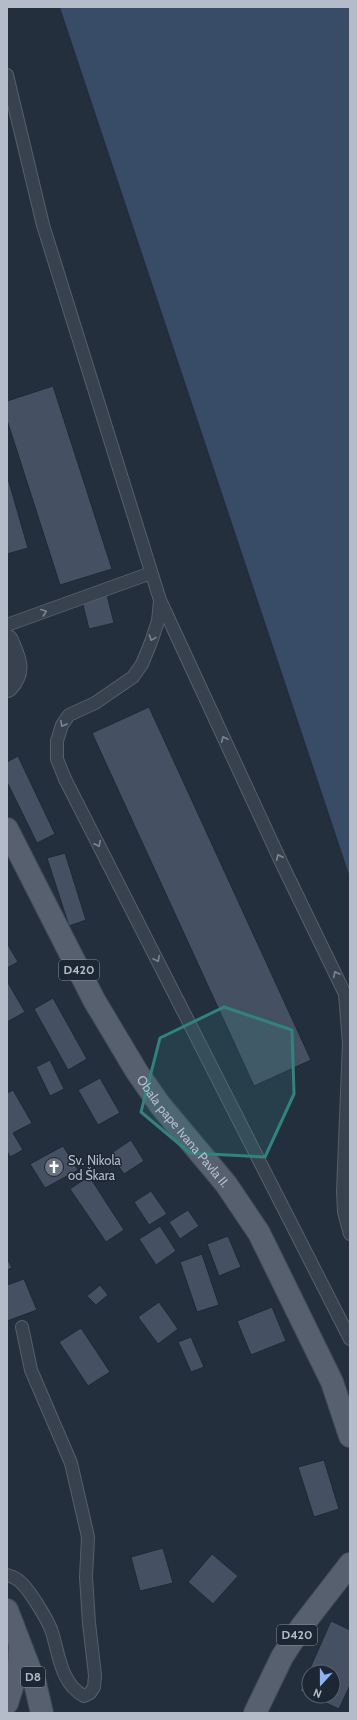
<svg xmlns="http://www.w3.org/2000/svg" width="357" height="1720" font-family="Cabin,sans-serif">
<rect width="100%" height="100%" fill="#242f3e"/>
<path fill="#394c67" d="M60,7h290v870z"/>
<path fill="#455162" stroke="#1f2835" d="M53,386l59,183 -52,16 -53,-165v-19z
M7,475l21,73 -21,6z
M107,595l7,28 -25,6 -7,-28z
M149,707l162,353 -57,26 -162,-353z
M18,756l37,78 -18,9 -30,-61v-20z
M65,853l21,67 -17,6 -22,-68z
M7,943l11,19 -11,6z
M7,981l18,31 -18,10z
M53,998l34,61 -19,11 -34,-61z
M50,1060l14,29 -14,7 -14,-29z
M100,1078l20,35 -22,12 -20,-35z
M13,1090l19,33 -19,10 10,17 -13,7 -3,-6v-58z
M131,1140l13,21 -20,13 -14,-20z
M63,1146l15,24 -33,18 -15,-24z
M89,1176l35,54 -18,12 -36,-53z
M151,1191l16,23 -18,11 -15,-23z
M188,1210l11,16 -19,13 -11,-17z
M160,1226l16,25 -20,14 -17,-26z
M228,1236l13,31 -22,9 -12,-32z
M202,1254l17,51 -22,7 -17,-50z
M7,1258l5,10 -5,2z
M24,1279l13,31 -30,11v-36z
M100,1285l8,10 -12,10 -9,-9z
M159,1302l19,27 -20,15 -20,-27z
M272,1307l14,34 -35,14 -14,-34z
M81,1328l29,44 -22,14 -29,-44z
M191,1337l13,30 -13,5 -13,-30z
M324,1460l15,49 -25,8 -16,-50z
M163,1548l10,35 -33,8 -9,-34z
M212,1554l26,22 -25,28 -25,-22z
M331,1621l19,9v55l-11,24 -28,-13h22v-24h-24v23l-9,-4z"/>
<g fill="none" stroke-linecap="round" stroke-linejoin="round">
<g stroke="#565f6c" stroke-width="14">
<path id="lane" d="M7,75l36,150 117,375 122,264 63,130 4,49 -6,149 1,20 6,22
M160,601l-2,20 -7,21 -9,22 -9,13 -38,26 -26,12 -7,10 -5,16v18l8,20 285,560
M7,625l144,-52
M7,1575c4,1 8,3 11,5 10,7 30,40 34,52 7,23 9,52 32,64l6,-3 4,-6 1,-12 -6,-52 -3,-46 2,-40 -17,-74 -40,-93 -9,-43"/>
</g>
<g stroke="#565f6c" stroke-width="24">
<path id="street" d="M7,641c7,17 15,29 0,45"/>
</g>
<g stroke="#414a57" stroke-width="24">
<g id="primary">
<path id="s1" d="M7,829l87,171 43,72 23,33 66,79 33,49 73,149 18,54"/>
<path d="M7,1610l28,73 7,30"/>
<path d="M7,1703l12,-38 1,-18"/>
<path d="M255,1713l27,-56 20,-31 48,-62"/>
</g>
</g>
<use href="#lane" stroke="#38414e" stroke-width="12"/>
<use href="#street" stroke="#38414e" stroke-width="22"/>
<use href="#primary" stroke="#56606e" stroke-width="22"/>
</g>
<defs><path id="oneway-chevron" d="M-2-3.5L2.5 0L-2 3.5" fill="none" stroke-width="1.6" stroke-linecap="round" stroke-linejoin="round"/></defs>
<g stroke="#7c8592">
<use href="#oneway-chevron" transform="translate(44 612) rotate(-20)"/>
<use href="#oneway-chevron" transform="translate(152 638) rotate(110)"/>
<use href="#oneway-chevron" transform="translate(63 724) rotate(119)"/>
<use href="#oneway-chevron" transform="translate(224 739) rotate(-115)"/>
<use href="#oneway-chevron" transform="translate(98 844) rotate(63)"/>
<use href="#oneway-chevron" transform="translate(279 857) rotate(-115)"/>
<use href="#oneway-chevron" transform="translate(157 959) rotate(63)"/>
<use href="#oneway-chevron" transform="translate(336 974) rotate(-116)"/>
</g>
<path fill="#308480" fill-opacity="0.2" stroke="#308480" stroke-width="3" stroke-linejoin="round" d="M224,1007l68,23 2,64 -29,63 -75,-4 -49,-41 19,-74z"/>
<defs>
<g id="church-disc" transform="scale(1)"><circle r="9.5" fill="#6b7280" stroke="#1d2633"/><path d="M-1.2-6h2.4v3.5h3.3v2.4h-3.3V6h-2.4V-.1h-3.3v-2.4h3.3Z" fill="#fff"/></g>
</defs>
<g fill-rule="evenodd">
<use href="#church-disc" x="54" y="1167"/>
</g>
<g text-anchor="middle" stroke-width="3" stroke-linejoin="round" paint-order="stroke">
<g fill="#1d2633" stroke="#878f9c" stroke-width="1">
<rect x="59" y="960" width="40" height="20" rx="3"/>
<rect x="277" y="1625" width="40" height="20" rx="3"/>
<rect x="21" y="1667" width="24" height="20" rx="3"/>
</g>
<g font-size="12" font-weight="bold" fill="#b4bcc9">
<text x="79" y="974">D420</text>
<text x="297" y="1639">D420</text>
<text x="33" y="1681">D8</text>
</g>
<g font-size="13" fill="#b4bcc9" stroke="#1d2633">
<text dy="5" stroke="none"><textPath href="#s1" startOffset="351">Obala pape Ivana Pavla II.</textPath></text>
</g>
<g font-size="13" fill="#b4bcc9" stroke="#1d2633" text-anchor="start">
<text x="68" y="1165">Sv. Nikola<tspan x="68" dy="15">od Škara</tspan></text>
</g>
</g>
<rect width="357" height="1720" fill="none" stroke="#b4bcc9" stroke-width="16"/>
<g transform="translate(321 1684) rotate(201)"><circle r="19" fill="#1d2633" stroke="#59626f"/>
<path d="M0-3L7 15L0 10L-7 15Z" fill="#8ab4f8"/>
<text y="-6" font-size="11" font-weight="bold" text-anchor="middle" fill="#b4bcc9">N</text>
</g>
</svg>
